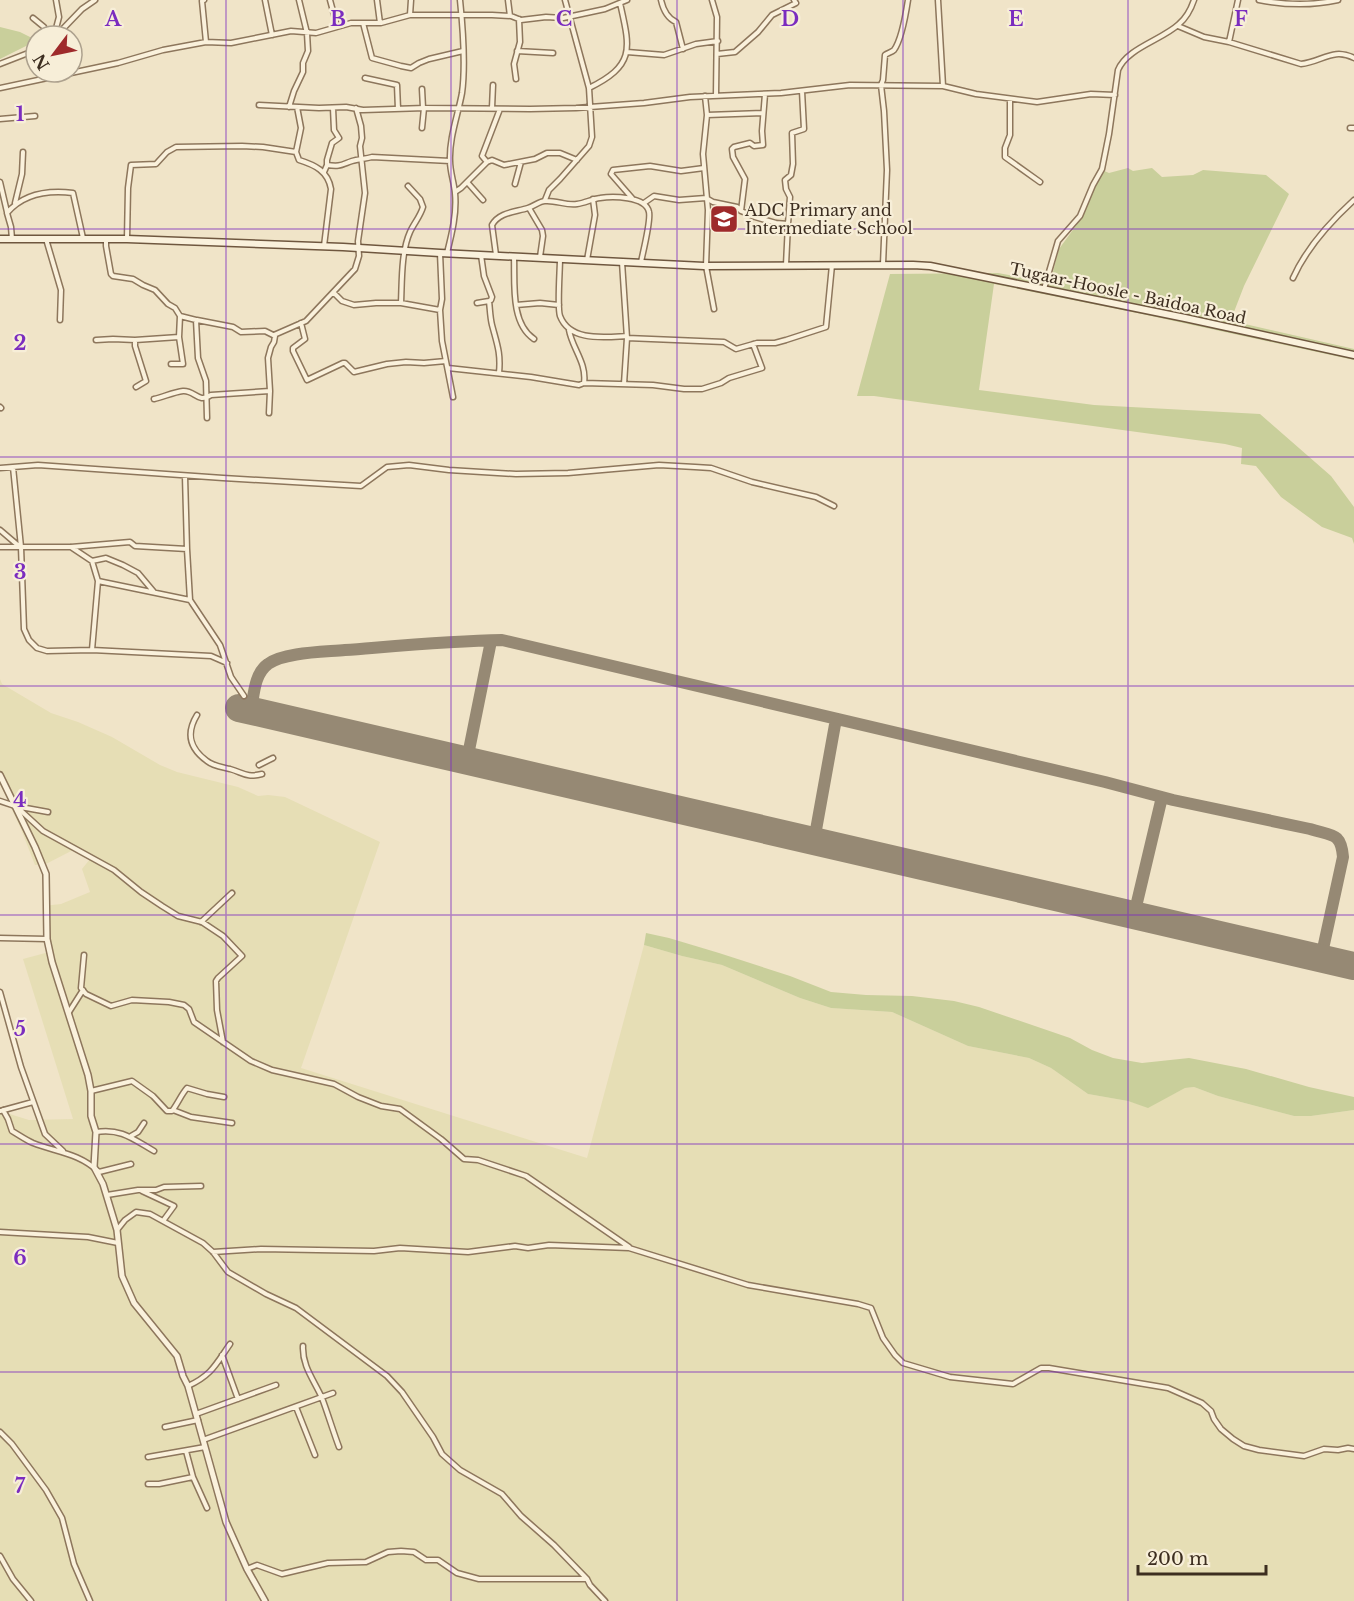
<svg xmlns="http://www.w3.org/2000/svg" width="1354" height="1601" font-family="'Libre Baskerville',serif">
<rect width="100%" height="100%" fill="#f0e4c8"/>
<path fill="#e6deb5" d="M0,679l2,5 49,29 27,9 34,15 48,28 17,7 61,15 20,9 10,-1 17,2 95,45 -79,226 286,90 57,-213 38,11 40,9 78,33 31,10 61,4 76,34 61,12 22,10 37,26 40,7 20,6 37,-19 9,-1 24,9 76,20h17l43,-6v491h-1354v-490l29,9 44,-1 -50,-160 26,-7 -6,-46 18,-2 29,-12 -8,-23 8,-10 -15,-10 -31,16h-9l-14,-36 -21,-45z"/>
<path fill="#c9cf9b" d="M0,27l20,5 16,8v1l-36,18z
M1128,168l5,3 19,-3 10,9 31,-2 10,-5 63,5 23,19 -45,92 -12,31 4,5 118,27v11l-212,-46 -148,-30 -15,106 115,15 166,9 71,62 23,31v37l-2,-6 -30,-11 -41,-30 -25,-31 -15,-2 1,-16 -17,-4 -351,-48h-17l33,-122 108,-1 52,10 9,-34 24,-33 9,-29 10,-17 7,3z
M646,933l23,5 50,15 71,23 41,16 35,3 46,1 42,5 25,6 91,31 22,12 21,8 29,5 47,-5 57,11 63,18 45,10v13l-43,6h-17l-76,-20 -24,-9 -9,1 -37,20 -20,-7 -40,-7 -37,-26 -22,-10 -61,-12 -76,-34 -61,-4 -31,-10 -78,-33 -40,-9 -38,-11z"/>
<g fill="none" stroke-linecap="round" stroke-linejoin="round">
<path stroke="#968974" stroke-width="12" d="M251,710c3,-15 3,-36 17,-46 16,-12 57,-12 77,-14 52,-4 105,-9 157,-10l603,142 68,18 137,29c22,7 31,3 33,28l-22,101
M467,760l24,-119
M814,841l22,-122
M1134,915l28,-118"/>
<path stroke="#968974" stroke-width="28" d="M239,708l1115,258"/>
<g stroke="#8d765c" stroke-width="7">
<path id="minor" d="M204,0l-2,1 4,41
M265,0l7,35
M330,0l7,26
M377,0l3,23
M508,0l2,16
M661,0c2,9 6,18 15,22l7,27
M712,0l5,17 -1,78
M938,0l5,86
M1259,0c26,5 52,6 79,0
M410,15l1,-15
M33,18l11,9 1,9
M363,23l9,35 29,8 10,2 8,-5 10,-4 34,-8
M1178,26l26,11 25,5 72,22c21,-2 32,-17 53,-6
M54,36l5,-19 -3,-17
M56,36l26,-27 13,-9
M1229,42l9,-42
M517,51l36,2
M627,52l37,3 32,-11 22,-3
M717,54l18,-2 23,-20 14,-17 24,-12 -2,-3
M0,64l36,-14
M365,78l32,7 1,24
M516,79l-2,-15 6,-22 -1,-23
M0,88l118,-25 45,-13 43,-8 25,1 60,-12 25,2 35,-10h30l29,-8h82l19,1 10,4 25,-3 17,1 42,-9 22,-9
M589,88c47,-23 41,-40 31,-85
M422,89l1,19
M705,96l2,19 -4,39 5,56 -2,56 8,43
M1010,99v36l-5,13v9l35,25
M259,105l60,3 27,-1 17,3 62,-2 105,1 46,-1 68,-5 46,-6 91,-4 69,-8 93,1 33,8 61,8 54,-8 24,1
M289,107l5,-16 9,-19v-9l5,-12 -1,-18 -8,-33
M492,108l1,-23
M707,115l56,-2
M0,119l35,-3
M422,128l2,-20
M1350,128h4
M296,152l5,-24 -4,-21
M487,162l-5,-6 18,-47
M327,165v-5l5,-17 7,-5 -5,-8 -1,-22
M324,172l3,-7c13,2 14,0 25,-4 6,-2 13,-2 20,-4l78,4
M0,182l7,30
M467,182l16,18
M515,184l6,-22
M455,192l6,-4 26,-26 5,-2 12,5 31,-6 12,-6h13l17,7
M632,198l-21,-24 2,-4 37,-4 31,5 23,-3
M545,200l4,-10 11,-11 29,-33 3,-9 -3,-49 -24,-88
M15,203l7,-29 1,-22
M644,203l10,-7 25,4 27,-2 7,4 24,5 4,4 14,6 21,6 12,1 -2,41
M529,208l13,22 1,6 -3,21
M741,211l4,-32 -12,-22 -1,-8 2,-2 16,-4 4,3 9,-1 -1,-14 3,-37
M788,224l2,-27 -4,-8 -1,-9 6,-5 2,-11 -1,-31 12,-4 -2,-38
M12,239l-1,-12 -4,-14c17,-20 41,-23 66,-20l10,45
M46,239l15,51 -1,30
M106,239v7l5,28 2,2 20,3 10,6 12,5 13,14 7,4 5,8 16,4 2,38 8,23 1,37
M127,239l1,-51 3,-23 25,-1 11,-12 9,-5 66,-1 21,1 33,5 3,8c16,5 29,11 32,29l-7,57
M440,253l2,46 -2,11 2,31 11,56
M447,253c5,-20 10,-40 8,-60 -1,-11 -5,-21 -5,-32 -1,-23 8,-46 12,-68 4,-29 1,-64 -2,-93
M481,255l3,21 8,21 -1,3 -2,1c1,8 1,16 3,24 5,19 9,28 7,48
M496,255l-4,-30c7,-13 24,-13 36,-17 6,-2 12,-7 17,-7 11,-1 22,5 32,3 8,-1 15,-5 23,-6 12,-2 46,-2 49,14 2,9 -6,40 -8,50
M514,257c1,25 -4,66 20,82
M560,259c0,11 -3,49 0,57 10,26 44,21 67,20
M587,260l8,-45 -2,-16
M622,262l5,76 -3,46
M883,264l4,-94 -3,-59 -3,-26 2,-5 2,-25c3,-2 7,-3 9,-5 8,-11 12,-37 14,-50
M1293,278c13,-29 38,-57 61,-78
M1044,289l14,-48 22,-25 13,-31 9,-16 7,-35 9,-64c9,-22 44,-30 61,-46 7,-6 12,-15 15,-24
M334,293l8,8 12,4 22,-2h25l39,7
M401,303c1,-21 0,-51 9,-71 4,-9 10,-15 13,-25l-3,-8 -12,-13
M477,303l12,-2
M516,305l24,-2 19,2
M197,320l36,7 8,5 24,-1 10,5 -1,6 -3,5 -3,11 2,33 -1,22
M301,323l4,16 -12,9v3l14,29 36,-17h2l9,9 33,-8 19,-2 18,1 22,-2
M569,330c3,18 18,33 15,53
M274,335l32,-14 49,-52 4,-13 -1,-15 7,-48 -5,-47 2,-8 -1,-12 -5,-18
M627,338l97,4 12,7 21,-6h18l11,-3 40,-13 6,-62
M96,340l17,-1 22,1 44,-3
M135,340v6l11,35 -10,6
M171,364h12l-4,-27 1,-21
M448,368l83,9 48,8 5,-2 69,2 31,4h18l19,-6 8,-5 33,-10 -9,-24
M154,399c9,-2 20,-7 29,-8 12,-1 15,13 28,4l59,-4
M0,407l1,1
M13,467l8,80 3,82 5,11 8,8 10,3 45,-1 119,6 16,7
M0,468l38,-3 185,13 138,8 26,-19 22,-2 40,5 67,4 52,-1 91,-8 36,2 16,1 41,14 64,15 18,9
M185,476l2,73
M0,530l20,17
M0,547h71l59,-5 5,4 52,3 3,51 30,45 11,32 13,19
M71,547l21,14 6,20 -6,69
M92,561l14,-3 17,7 15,8 16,19
M98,581l92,19
M197,715c-11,18 -8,33 10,46 6,5 15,6 23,8 14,4 16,9 32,5
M259,765l14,-7
M0,801l15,5 33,6
M18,808l25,23 71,39 27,22 21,14 16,10 24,6 21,14 19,20 -24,22 -2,3 1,29 6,32
M201,922l31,-29
M0,938l47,1
M84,955l-3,33 5,6 25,12 21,-6 37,2 15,3 5,4 5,13 57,39 21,9 62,14 24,13 23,9 19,3 41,30 23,20 14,1 48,16 103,71
M0,992l21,75 24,67 18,17
M69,1012l14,-22
M91,1091l41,-10 21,15 14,15h5c6,-8 9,-16 15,-23l20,6 17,3
M3,1110l5,9 4,12c7,4 14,9 21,12 23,9 46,10 66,29l32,-8
M173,1110l18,7 41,6
M0,1111l33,-9
M96,1132c25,-4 37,7 58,19
M131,1136l7,-4 6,-9
M142,1191l32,15 -11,15
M107,1195l31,-5h18l8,-3 37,-1
M117,1230l8,-10 11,-8 14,2 53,29 10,9 15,20 38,22 30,14 91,68 15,16 31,45 9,17 18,16 42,24 19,22 33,29 33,34 3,6 15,16
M0,1232l88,5 30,6
M213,1252l48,-3 113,2 26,-3 68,4 47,-6 13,2 21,-3 80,3 119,37 110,19 13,4 12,30 12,17 8,8 47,14 63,7 28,-16h8l119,20 34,15 9,8 3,8 7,10 12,10 11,7 15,4 45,6 20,-7 14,1 10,-2 6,1
M303,1346c-1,20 11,34 19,52 6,16 11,33 17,49
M222,1355l16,44
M188,1386c24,-11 28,-22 42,-42
M296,1407l19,48
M196,1414l80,-29
M165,1427l33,-7
M0,1432l12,12 34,46 16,28 12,46 16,37
M203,1440l130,-47
M186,1451l7,26 14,31
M148,1457l57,-10
M148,1484h11l34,-7
M0,1556l13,23 18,22
M247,1569l10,-4 25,9 46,-11 38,-1 22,-10 13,-1 13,1 12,8h12l19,13 22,6h108"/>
</g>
<g stroke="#8d765c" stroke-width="8">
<path id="tertiary" d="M0,775l35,72 11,27 1,65 5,23 36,113 3,16v25l5,16 -2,35 9,17 14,46 5,46 12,27 43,53 6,20 5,10 38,136 21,47 18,32"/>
</g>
<g stroke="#6f573f" stroke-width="9">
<path id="secondary" d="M0,239h127l216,8 97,6 264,13 209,-1 17,1 255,52 169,37"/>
</g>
<use href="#minor" stroke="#faf1dc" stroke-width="4"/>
<use href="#tertiary" stroke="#faf1dc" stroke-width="5"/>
<use href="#secondary" stroke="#faf1dc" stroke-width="6"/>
</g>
<path fill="none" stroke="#7b2cbf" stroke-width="1.5" stroke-opacity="0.55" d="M226,0v1601M451,0v1601M677,0v1601M903,0v1601M1128,0v1601M0,229h1354M0,457h1354M0,686h1354M0,915h1354M0,1144h1354M0,1372h1354"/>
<defs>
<g id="school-square" transform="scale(1.5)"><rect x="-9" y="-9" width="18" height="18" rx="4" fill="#9e2a2b" stroke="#f7eed8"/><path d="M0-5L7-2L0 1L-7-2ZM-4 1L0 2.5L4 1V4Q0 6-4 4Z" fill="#fff"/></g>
</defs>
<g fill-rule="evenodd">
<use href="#school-square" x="724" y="219"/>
</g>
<g text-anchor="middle" stroke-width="4.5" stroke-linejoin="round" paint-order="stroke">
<g font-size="16" fill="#3d2e20" stroke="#f7eed8" text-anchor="start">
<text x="745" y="216">ADC Primary and<tspan x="745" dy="18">Intermediate School</tspan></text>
</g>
<g font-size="16" fill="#3d2e20" stroke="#f7eed8">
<text transform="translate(1128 293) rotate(12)" y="6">Tugaar-Hoosle - Baidoa Road</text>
</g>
</g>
<g font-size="20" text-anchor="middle" font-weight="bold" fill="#7b2cbf" stroke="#f7eed8" stroke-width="4.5" stroke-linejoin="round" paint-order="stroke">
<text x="113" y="26">A</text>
<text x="338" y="26">B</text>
<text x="564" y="26">C</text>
<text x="790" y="26">D</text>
<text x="1016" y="26">E</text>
<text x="1241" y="26">F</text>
<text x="20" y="121">1</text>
<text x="20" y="350">2</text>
<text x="20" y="579">3</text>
<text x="20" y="807">4</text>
<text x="20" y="1036">5</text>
<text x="20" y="1265">6</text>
<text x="20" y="1493">7</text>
</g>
<g transform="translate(54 54) rotate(238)"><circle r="28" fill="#f7eed8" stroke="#ada18e" stroke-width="1.5"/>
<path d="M0-4.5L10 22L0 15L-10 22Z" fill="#9e2a2b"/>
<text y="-9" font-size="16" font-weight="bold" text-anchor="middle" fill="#3d2e20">N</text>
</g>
<path d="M1138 1565v9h128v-9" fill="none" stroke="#3d2e20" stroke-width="3"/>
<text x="1147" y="1565" font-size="18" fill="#3d2e20" stroke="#f7eed8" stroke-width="4.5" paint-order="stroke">200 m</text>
</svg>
